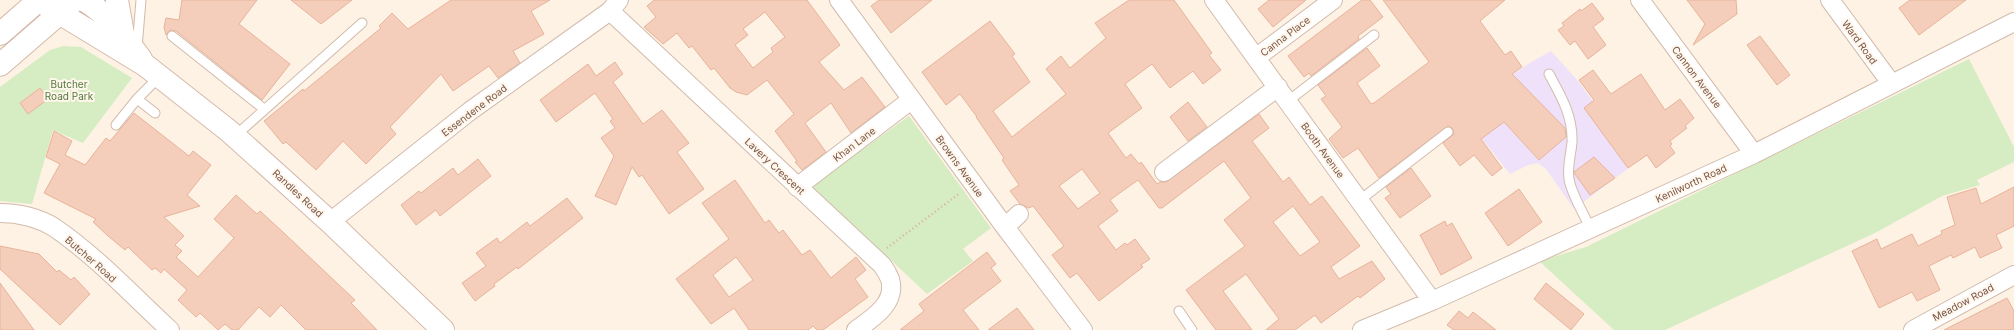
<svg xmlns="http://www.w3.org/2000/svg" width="2014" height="330" font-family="Inter,sans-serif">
<rect width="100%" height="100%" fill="#fdf2e4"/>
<path fill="#efe1fa" d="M1551,51l26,29 61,81 -64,48 -28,-40 -8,-6 -10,2 -18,9 -51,-64 74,-49z"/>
<path fill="#d6ecc2" d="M63,46l18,1 51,31 -49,65 -30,-13 -21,74 -32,-3v-114l50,-37z
M1969,59l45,88v15l-37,18 3,5 -38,11 -65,36 -212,98h-51l-75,-69 47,-14z
M909,116l82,112 -28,21 10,12 -46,33 -115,-108z"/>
<path fill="#f4ceba" stroke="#e8b39a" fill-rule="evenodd" d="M182,0h75l-18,24 51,40 -28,36 -86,-69 -6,-1 -4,5 -2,-8 2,-9 13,2z
M291,0h61l-31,24z
M451,0h99l-19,11 13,23 -31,17 7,12 -22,15 -9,-12 -36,25 -12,-17 -51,53 6,7 -30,30 -23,-23 -27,29 -30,-28 -3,2 -19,-23 39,-32 1,2 77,-63 -2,-2 13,-13 16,16z
M654,0h153l33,45 -21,17 25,28 18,-13 23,30 -34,26 -20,-30 -26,20 21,29 -24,18 -7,-8 2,-1 -22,-30 19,-17 -27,-34 -20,15 -11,-3 -6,-4 -16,-20 -3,2 -19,-24 -3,2 -12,-15 -14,11 -19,-17 12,-10 -9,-11zM765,12l20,25 -14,11 2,4 -20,16 -18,-23 13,-10 -5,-6z
M879,0h53l-41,33 -20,-27z
M1129,0h45l38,53 -3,2 12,15 -18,14 -10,-13 -23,17 -18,-24 -27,20 17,24 -34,25 18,25 5,-4 8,10 2,-2 16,22 3,-2h6l93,-68 10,14 -17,13 31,41 6,-5 21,28 12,-9 38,50 -29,21 8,12 33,-18 13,18 -25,19 -2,-2 -37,27 -6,-8 -20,15h-29l13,-11 -33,-45 -23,17 29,39h-36l-30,-40 59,-44 -21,-26 27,-22 -27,-37 -62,47h-3l-21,-28 -28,20 8,11 -20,15 18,24 9,-7 2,2 8,-6 15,20 -9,6 2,2 -44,34 -22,-28 -7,5 -18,-23 12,-9 -31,-40 -4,2 -9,-4 -10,-13 9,-6 -17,-25 2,-2 -28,-41h1l-17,-23 -14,11 -24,-33 68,-51 25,33 -3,2 18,26 -37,29 19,26 54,-43 -20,-25 15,-13 9,12 36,-30 -11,-15zM1082,169l18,24 -22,16 -19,-23zM1293,206l27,36 -20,14 -27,-34z
M1269,0h37l-33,27 -15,-18z
M1362,0h8l13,17 -25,19 1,3 -48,37 -2,-3 -5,4 -16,-21z
M1383,0h122l-25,21 25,34 6,-4 11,16 -10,7 53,54 1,9 -27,23 -35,-38 -23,17 21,29 -10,8 -18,-21 -14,11 -17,-23 11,-9 -2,-6 -4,-2 -69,52 -21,-30 -15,10 -14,-19 13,-12 -21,-28 5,-3 -8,-11 49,-37 13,18 -23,17 14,21 3,-1 55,-41z
M1687,0h49l1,14 -44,31 12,-21z
M1910,0h56l-47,35 -20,-27z
M1592,3l12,16 -11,8 13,18 -18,14 -13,-18 -5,4 -12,-15 6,-4 -2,-3 18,-14 1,2z
M1760,36l30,39 -13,10 -30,-40z
M615,62l8,12 -10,8 30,42 19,-14 27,33 -12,9 27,37 -35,25 -27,-39 -3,2 -7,-10 -16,38 -21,-9 19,-40 -13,-18 14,-10 -5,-7 3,-2 -18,-26 -39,29 -16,-22 48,-36 8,12z
M1593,70l18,24 30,-20 24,36 15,-11 14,19 -9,8 2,2 -17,13 2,3 -2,2 5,7 -19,15 -9,-13 -19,13 -44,-60 10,-8 -15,-20z
M40,88l8,11 -20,15 -8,-11z
M1188,102l19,25 -19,14 -18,-24z
M134,113l55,43 4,-5 18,14 -24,30 13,11 -36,11 20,19 -9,9 7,6 -6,6 22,20 36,-39 -20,-19 22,-24 21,19 3,-3 25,23 70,66 -4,3 26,27h-71l-25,-25 -11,12 -11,-10 -21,23h-6l-7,-6 -7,6 -18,-17 -4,4 -18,-17 9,-10 -23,-21 -3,4 -6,-5 -3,2 -24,-23 -3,3 -17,-14 -15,-14 3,-3 -52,-26 16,-29 -14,-7 8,-26 18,10 -7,14 20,10 21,-27 4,3z
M1594,157l21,21 -25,17 -15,-21 -1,-2z
M478,159l13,17 -51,40 -4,-6 -20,15 -15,-20 18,-14 2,2 32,-25 5,7z
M1411,168l20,28 -31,22 -15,-20 6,-4 -5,-7z
M735,180l30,43 4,-3 10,13 4,-3 19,25 8,-5 21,28 25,-21 10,13 -11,9 13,18 -45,33h-6l-4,-4 -5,4h-59l-15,-22 -23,16 -35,-45 53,-40 -27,-36zM736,257l17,23 -24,17 -16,-22z
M2014,187v39l-18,9 6,13 -22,10 -5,-11 -22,11 -2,-3 -22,11 11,24 -23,11 -5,-9 -33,16 -27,-57 25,-12 4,10 31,-15 6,12 24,-12 -1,-3 14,-6 -8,-28 29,-9 5,16z
M1519,189l23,33 -34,24 -23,-33z
M567,198l16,20 -65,51 -1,-2 -23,17 1,2 -20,15 -13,-18 24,-17 -10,-13 21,-15 3,5 27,-21 3,4z
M1445,221l2,5 5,-3 20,35 -31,17 -21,-40z
M0,246l39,8 18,18 2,-2 12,10 3,-3 16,17 -30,31 -60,-56z
M987,252l9,12 -5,4 10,13 -38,29 16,20h-79l24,-19 -5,-7z
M0,283l34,47h-34z
M1546,283l38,31 -13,16 -37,-31z
M2007,298l7,13v19h-70z
M1017,308l17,22h-46z
M1459,311l9,7 5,-6 23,18h-42l-7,-5z"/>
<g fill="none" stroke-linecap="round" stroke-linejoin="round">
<g stroke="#d2bbac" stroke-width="11">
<path id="lane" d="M172,36l92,73
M137,48l4,-48
M1549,74c12,22 24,42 23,68 -1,13 -5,24 -3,37 2,14 15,36 22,50
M137,99l23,-23
M1288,101l86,-66
M116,125l21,-26 18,14
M235,136l127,-113
M1360,200l88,-68
M1179,311l13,19"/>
</g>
<g stroke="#d2bbac" stroke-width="20">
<path id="street" d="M839,0l166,227 78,103
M1214,0l218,301
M1640,0l114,154
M1830,0l61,83
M610,11l272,254c3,4 6,9 8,14 7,24 -17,39 -34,51
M1257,57l76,-57
M1164,172l114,-85
M797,187l114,-87
M0,213c19,0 40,5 55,15 41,28 78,68 115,102
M330,222l140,-111 140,-100 9,-11
M1005,227l14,-13
M1362,330l70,-29 322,-147 260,-132
M1913,330l101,-55"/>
</g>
<g stroke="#d5baaa" stroke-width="24">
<path id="secondary" d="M38,0l107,65 84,66 101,91 113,108
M84,0c24,14 41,37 57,59
M117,0l6,34
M0,34l39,-34
M0,65l75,-65"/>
</g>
<path stroke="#d9b19d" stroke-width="2.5" stroke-dasharray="1 3" stroke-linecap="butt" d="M887,248l73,-55"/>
<use href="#lane" stroke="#fff" stroke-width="9"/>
<use href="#street" stroke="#fff" stroke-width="18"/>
<use href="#secondary" stroke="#fff" stroke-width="22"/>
</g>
<g text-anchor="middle" stroke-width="4" stroke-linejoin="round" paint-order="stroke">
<g font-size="10" fill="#785648" stroke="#fff6ec">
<text transform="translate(1285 36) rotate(-37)" y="4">Canna Place</text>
<text transform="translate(1860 42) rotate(54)" y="4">Ward Road</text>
<text transform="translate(1697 77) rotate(53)" y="4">Cannon Avenue</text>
<text transform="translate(474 110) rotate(-37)" y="4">Essendene Road</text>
<text transform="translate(854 144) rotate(-37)" y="4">Khan Lane</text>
<text transform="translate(1323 150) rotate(54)" y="4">Booth Avenue</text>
<text transform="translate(775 166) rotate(43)" y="4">Lavery Crescent</text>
<text transform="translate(960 166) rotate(54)" y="4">Browns Avenue</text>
<text transform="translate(1691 183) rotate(-25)" y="4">Kenilworth Road</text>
<text transform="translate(298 193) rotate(43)" y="4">Randles Road</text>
<text transform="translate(91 259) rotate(41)" y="4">Butcher Road</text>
<text transform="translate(1963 302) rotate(-28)" y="4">Meadow Road</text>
</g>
<g font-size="10" fill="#52783c" stroke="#fff6ec">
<text x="69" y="88">Butcher<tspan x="69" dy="12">Road Park</tspan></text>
</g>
</g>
</svg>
